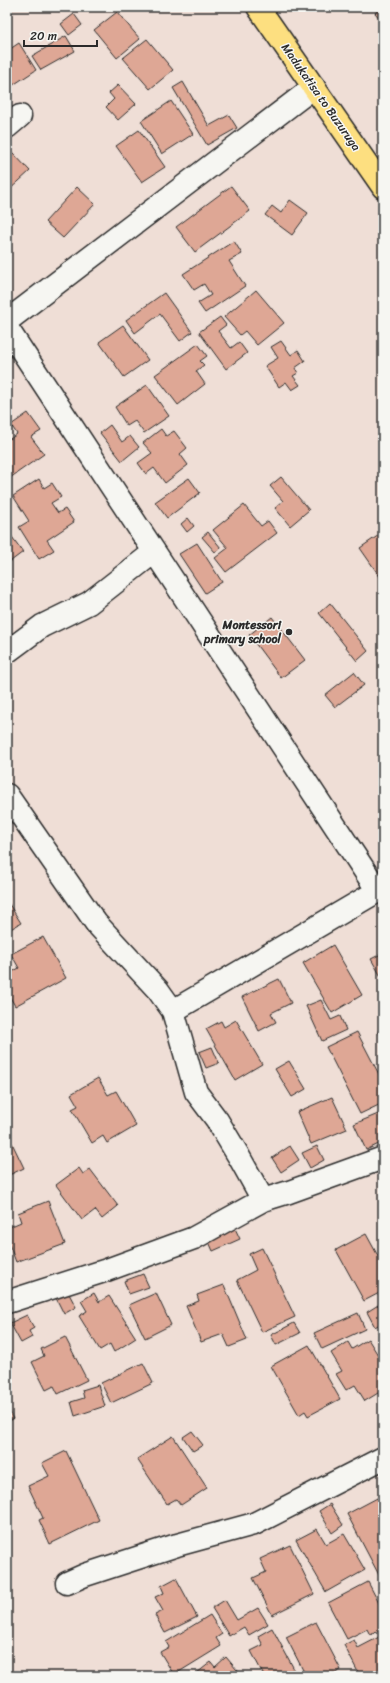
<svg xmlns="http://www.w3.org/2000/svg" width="390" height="1683" font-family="Sriracha,sans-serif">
<rect width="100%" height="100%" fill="#efded6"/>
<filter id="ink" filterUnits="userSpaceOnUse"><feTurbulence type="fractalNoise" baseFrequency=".025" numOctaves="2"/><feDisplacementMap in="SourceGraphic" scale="8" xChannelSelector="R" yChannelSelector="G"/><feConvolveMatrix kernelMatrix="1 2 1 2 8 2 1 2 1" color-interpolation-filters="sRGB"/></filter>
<g filter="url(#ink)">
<path fill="#dea795" stroke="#2b2b2b" d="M382,7h1v15l-8,-9z
M117,12l23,27 -23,19 -23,-28z
M74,14l8,11 -13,10 -8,-11z
M66,36l9,15 -34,19 -9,-14z
M147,39l26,31 -23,19 -27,-31z
M19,43l17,27 -26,17 -3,-5v-31z
M183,82l26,44 20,-11 8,13 -30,17 -34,-57z
M118,85l18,19 -18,16 -12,-13 8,-8 -5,-6z
M7,89l4,6 -4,3z
M171,101l22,33 -31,20 -21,-33z
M139,130l26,37 -23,15 -26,-36z
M12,152l18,19 -23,21v-36z
M231,186l19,25 -55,41 -19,-25z
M77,187l18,17 -32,34 -18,-16z
M290,200l18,13 -16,22 -27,-20 7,-9 9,7z
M234,241l8,13 -13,7 16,25 -40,27 -7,-10 13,-8 -7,-11 -10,6 -11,-16z
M256,290l28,33 -27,22 -12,-14 -5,4 -16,-18z
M164,293l28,39 -12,9 -20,-27 -25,19 -9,-13z
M220,317l6,8 -8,6 13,17 8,-6 8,11 -21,16 -27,-37z
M123,325l25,35 -24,17 -25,-35z
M281,341l10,14 7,-5 7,11 -10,7 3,5 -5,3 7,9 -8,5 -6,-8 -7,5 -14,-21 13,-8 -7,-11z
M198,344l9,12 -7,5 4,4 -8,6 9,13 -27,21 -23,-30z
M147,385l22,31 -25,17 -9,-12 -8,5 -12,-19z
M28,413l13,18 -10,6 13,17 -37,26v-45l3,4 7,-5 -6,-9z
M110,425l12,17 8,-6 9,11 -17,14 -22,-28z
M161,429l5,7 8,-5 13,17 -7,6 8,11 -23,18 -11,-15 -8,6 -8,-11 14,-10 -9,-10z
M281,477l28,33 -19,16 -15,-18 8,-7 -13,-15z
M189,478l11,15 -33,25 -12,-16z
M39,479l5,9 8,-5 9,14 -10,6 7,10 7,-4 9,13 -27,18 7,10 -15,9 -20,-32 10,-6 -16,-25z
M244,505l17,21 7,-5 9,12 -51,39 -11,-14 13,-10 -15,-18z
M188,518l6,8 -7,6 -6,-8z
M7,530l16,22 -16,12z
M208,532l13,16 -6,4 -13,-15z
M382,533l1,1v47l-23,-33z
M197,543l25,39 -17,11 -26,-39z
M330,603l38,48 -11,10 -38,-48z
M272,617l33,43 -24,18 -32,-43z
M354,672l10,13 -29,22 -10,-12z
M7,901l14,22 -14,8z
M43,937l23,41 -51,28 -8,-14v-17l12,-7 -8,-14z
M333,945l29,50 -30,18 -29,-50z
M383,953v27l-12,-21z
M279,979l12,24 -20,10 5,9 -17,9 -17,-34z
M321,1000l10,20 9,-4 6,14 -24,11 -16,-35z
M236,1020l26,44 -27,16 -29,-51 15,-8 3,6z
M383,1028v12l-5,-9z
M357,1032l26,50v21l-23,11 -34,-67z
M212,1047l7,16 -13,5 -7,-16z
M289,1061l17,28 -14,8 -17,-28z
M98,1078l10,17 8,-4 20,35 -29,17 -4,-7 -11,7 -20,-34 6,-3 -7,-12z
M332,1097l15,32 -36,15 -14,-32z
M383,1112v30l-17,8 -12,-26z
M12,1143l12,25 -17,8v-30z
M290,1146l9,14 -18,12 -9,-14z
M317,1146l7,14 -14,8 -8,-15z
M79,1168l4,6 7,-5 28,37 -16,13 -7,-9 -13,10 -26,-35z
M48,1201l17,43 -49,18 -9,-23v-11l14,-6 -3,-9z
M233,1224l7,15 -27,12 -7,-16z
M366,1234l17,31v26l-19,10 -28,-51z
M262,1248l33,69 -33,15 -25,-52 19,-10 -7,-16z
M143,1274l6,13 -20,7 -5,-13z
M224,1285l23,55 -18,7 -6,-13 -22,8 -15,-36 13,-5 -2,-6z
M68,1292l8,15 -12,7 -8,-16z
M94,1293l5,9 10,-6 27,42 -22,14 -4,-8 -10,6 -21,-34 8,-5 -6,-10z
M156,1293l15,32 -26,13 -16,-33z
M383,1302v20l-8,5 -8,-15z
M358,1313l7,16 -43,20 -8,-16z
M27,1315l7,13 -5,3 3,6 -11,6 -11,-20z
M294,1323l6,10 -24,12 -5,-10z
M383,1328v12l-5,-9z
M65,1337l22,43 -29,14 -4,-8 -8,4 -14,-28 12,-6 -3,-7z
M368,1339l15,24v27l-18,11 -10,-16 -9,5 -10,-16 6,-3 -11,-18 17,-11 4,7z
M309,1345l31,54 -32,17 -3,-5 -6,4 -28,-49z
M143,1363l10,20 -42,20 -10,-20z
M98,1385l7,21 -30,10 -4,-14 13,-4 -2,-8z
M7,1407l6,12 -6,3z
M192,1431l11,14 -10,6 -10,-14z
M173,1436l34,52 -26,17 -5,-6 -9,5 -30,-45z
M66,1451l33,69 -49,24 -11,-24 4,-2 -15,-32 21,-10 -7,-13z
M381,1496l2,4v73l-4,2 -32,-61z
M330,1504l13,21 -11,8 -13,-22z
M317,1529l9,15 18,-10 21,36 -39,22 -30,-52z
M290,1545l24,49 -42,21 -19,-37 13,-6 -6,-13z
M176,1578l21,39 -32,16 -10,-18 8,-4 -8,-14 9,-4 -3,-7z
M368,1582l15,29v18l-13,6 -3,-6 -20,10 -19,-36z
M225,1600l12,20 21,-12 10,16 -19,11 -5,-8 -15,9 -17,-28z
M210,1615l12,19 -6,4 5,8 -47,29 -14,-23 9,-5 -3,-5z
M316,1622l25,48 -12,6h-23l-20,-39z
M272,1628l22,41 -14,7h-16l-13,-25 12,-6 -5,-9z
M383,1635v41h-23l-16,-31 10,-5 4,8z
M226,1657l16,19h-42l-3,-3 14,-11 4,5z"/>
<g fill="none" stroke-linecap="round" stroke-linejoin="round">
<g stroke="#2b2b2b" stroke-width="25">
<path id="minor" d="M7,127l13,-11
M7,321l307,-234
M7,328l371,563
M7,652l35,-26 47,-23 65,-51
M7,795l89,128 62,67 15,21 23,81 21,28 21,35 25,45
M173,1011l210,-123
M7,1302l97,-31 90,-33 69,-38 26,-8 94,-34
M67,1583l18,-8 92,-30 77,-21 129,-66"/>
</g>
<g stroke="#2b2b2b" stroke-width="25">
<path id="major" d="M258,7l125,180"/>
</g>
<use href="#minor" stroke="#f6f6f2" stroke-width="22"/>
<use href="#major" stroke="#fddf80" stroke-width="22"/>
</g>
</g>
<circle fill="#2b2b2b" stroke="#f6f6f2" stroke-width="1.5" cx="289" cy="632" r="4"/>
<g text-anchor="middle" stroke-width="3" stroke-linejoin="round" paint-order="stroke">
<g font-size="12" fill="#2b2b2b" stroke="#f6f6f2">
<text transform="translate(321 97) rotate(55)" y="4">Madukatisa to Buzuruga</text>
</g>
<g font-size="12" font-weight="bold" fill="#2b2b2b" stroke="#f6f6f2" text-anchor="end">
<text x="281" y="629">Montessori<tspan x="281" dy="14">primary school</tspan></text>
</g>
</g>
<rect width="390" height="1683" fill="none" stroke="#f6f6f2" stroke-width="24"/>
<rect x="12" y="12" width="366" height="1659" fill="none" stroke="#2b2b2b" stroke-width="1.5" filter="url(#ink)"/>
<path d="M24 40v6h73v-6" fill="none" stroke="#2b2b2b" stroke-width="2"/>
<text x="30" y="40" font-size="12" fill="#2b2b2b" stroke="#f6f6f2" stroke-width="3" paint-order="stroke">20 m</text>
</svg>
